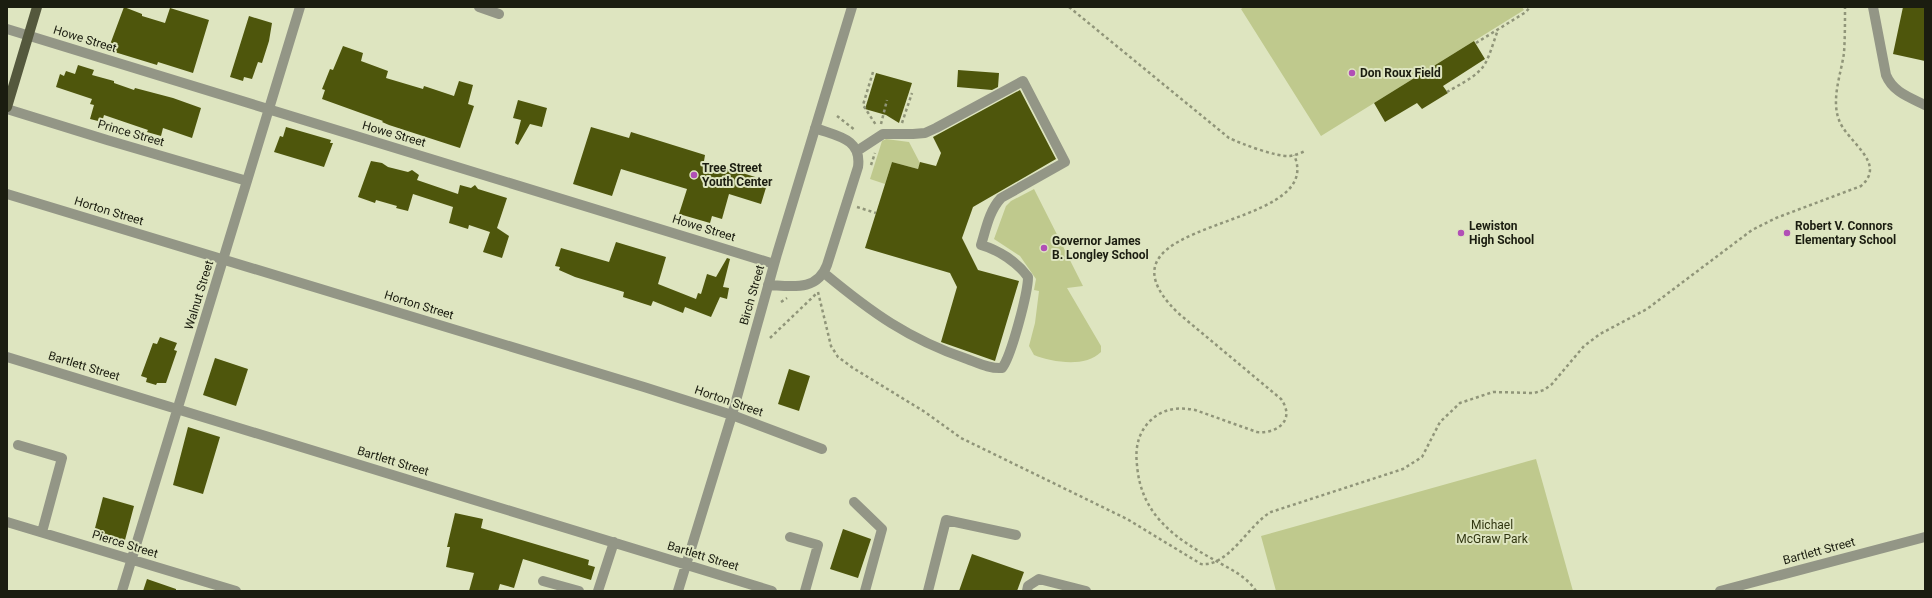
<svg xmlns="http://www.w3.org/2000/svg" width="1932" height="598" font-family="Roboto,sans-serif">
<rect width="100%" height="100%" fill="#dee5c0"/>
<path fill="#bfc98d" d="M1244,7h278l2,3 -203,126 -80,-127z
M886,139l23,3 11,21 -2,6 -26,-7 -7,22 -15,-5 12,-38z
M1034,189l49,97 -16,2 34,58v6c-16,16 -49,10 -67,3l-5,-9 6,-23 4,-32 -5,-1 2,-11 -16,-23 -26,-17 12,-33 5,-5z
M1536,459l37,132h-297l-15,-55z"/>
<path fill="#4e560c" d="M124,7l18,7v2l23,7 5,-15 39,12 -16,53 -35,-11 -1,3 -49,-15z
M1903,7h22v54l-32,-7z
M249,16l23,7 -3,18 -7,22 -4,-1 -6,17 -8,-2 -1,4 -13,-4z
M1474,41l11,18 -42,27 5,7 -26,16 -5,-6 -32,19 -11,-19z
M343,46l20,7 -2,8 27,10 -2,7 37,11 1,-3 30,10 5,-15 14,4 -5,19 6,2 -14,42 -71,-23 -7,-3 1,-1 -61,-22 3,-9 -3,-1 8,-20 3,1z
M78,65l16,5 -2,5 22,6v2l20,7 1,-2 38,10 28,10 -9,30 -29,-10 -2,8 -14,-4 1,-2 -44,-15 -2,7 -12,-3 4,-14 -4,-1 2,-5 -36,-12 4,-13 4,2 2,-5 9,3z
M958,70l41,3 -1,14 -6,3 -35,-3z
M876,73l36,10 -13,40 -13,-8 -21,-6z
M1020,90l36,69 -83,48 -11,31 16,32 41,11 -24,80 -54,-19 16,-55 -7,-14 -85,-25 27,-86 26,7 2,-7 16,4 5,-13 -8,-16z
M518,100l29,8 -5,19 -12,-3 -12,21 -3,-2 6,-23 -8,-2z
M286,127l45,13 -1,3h3l-9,24 -50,-15 6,-16 3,1z
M591,127l38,11 2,-6 74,23 -1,6 64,20 -7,23 -32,-10 -7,25 -10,-3 -2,7 -31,-9 8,-25 -66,-20 -9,27 -39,-12z
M371,161l11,2 6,4 20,5 4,-2 7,5 -2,5 41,14 2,-9 11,3 4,-3 3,4 29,9 -10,30 12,8 -7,22 -19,-6 7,-20 -21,-7 -1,4 -19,-6 4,-16 -40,-13 -5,17 -12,-3 1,-2 -21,-6 -1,3 -17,-6z
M616,242l50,15 -8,27 38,15 2,-6 3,1 6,-20 9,3 11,-19 3,1 -7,28 6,1 -2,11 -7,-2 -9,20 -26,-10 -2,6 -30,-12 -2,5 -28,-9 1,-5 -49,-15 -16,-7 1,-3 -5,-1 6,-18 48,14z
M160,337l17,6 -3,7 3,1 -11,32h-9l-1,2 -10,-3 1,-4 -6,-2 12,-33 4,1z
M215,358l33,11 -12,37 -33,-11z
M789,369l21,7 -11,35 -21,-7z
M188,427l32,10 -17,57 -30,-9z
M103,497l31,9 -9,34 -31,-8z
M455,513l28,6 -2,9 108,32 -1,5 7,2 -4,13 -68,-21 -9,29 -14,-4 -2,7h-29l5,-18 -28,-6 4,-20h-3z
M843,529l28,10 -13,39 -28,-9z
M972,554l52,18 -7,19h-58z
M147,579l29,10v2h-33z"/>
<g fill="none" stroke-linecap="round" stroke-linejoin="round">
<path stroke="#909579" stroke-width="2.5" stroke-dasharray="3 3" stroke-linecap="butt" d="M1069,7l160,131c13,6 47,19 61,18 6,-1 11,-3 15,-5
M1476,43l50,-31 4,-5
M873,72l-10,33 13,20
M1447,92c13,-8 32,-16 39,-30 5,-10 8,-22 12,-32
M837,116l18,14
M902,123l10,-30
M881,124l6,-24
M871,165l4,-12
M857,207l19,6
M818,292l13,54 7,11 15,11 72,44 36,26 166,81 74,45c28,3 47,-39 70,-52l132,-43 19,-12 18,-35 20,-19 33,-11 41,1 10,-3 8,-6 32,-38 16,-12 47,-25 105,-79 24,-12 85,-32c27,-23 -15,-45 -22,-66 -8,-21 2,-46 5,-67 1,-15 1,-31 1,-46
M781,302l6,-4
M770,338l46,-44
M1256,591c-9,-14 -24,-21 -38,-29 -42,-23 -77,-46 -81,-97 -2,-17 1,-32 13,-44 13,-13 28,-14 45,-11l62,22c20,2 39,-12 24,-33l-103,-86c-100,-98 151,-79 116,-158"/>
<path stroke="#939686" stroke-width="10" d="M479,7l20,7
M1873,7l13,68c7,17 23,22 39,30
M7,29l767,235
M7,109l100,31 140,41
M7,194l637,193 88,28 90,34
M824,273c47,39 84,66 143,86 11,4 23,10 35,9 9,-11 26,-75 26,-91 -11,-15 -29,-27 -47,-32 5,-16 8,-34 20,-47l64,-36 -42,-81 -87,47 -11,5 -12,1h-30l-26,17
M768,285c23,1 49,7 59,-20l31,-98c4,-29 -22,-31 -43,-39
M7,357l765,234
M18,445l44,13 -20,74
M854,502l28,27 -17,62
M7,522l229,69
M790,537l28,8 -13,46
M543,581l36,10
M122,591l178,-584
M598,591l16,-49
M678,591l54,-176 45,-161 75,-247
M928,591l18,-71 70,15
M1027,591l1,-5 11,-7 47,12
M1720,591l205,-54"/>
<path stroke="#54583d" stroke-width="10" d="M7,107l30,-100"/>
</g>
<g fill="#b14fb6" stroke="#dee5c0" stroke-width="1.5">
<circle cx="1352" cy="73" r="4"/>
<circle cx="694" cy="175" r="4"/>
<circle cx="1461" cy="233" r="4"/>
<circle cx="1787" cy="233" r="4"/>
<circle cx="1044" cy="248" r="4"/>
</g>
<g text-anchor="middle" stroke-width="4" stroke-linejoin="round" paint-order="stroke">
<g font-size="12" fill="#1b1d10" stroke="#dee5c0">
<text transform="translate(85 39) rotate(17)" y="4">Howe Street</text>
<text transform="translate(131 133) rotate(16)" y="4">Prince Street</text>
<text transform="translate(394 134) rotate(16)" y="4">Howe Street</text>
<text transform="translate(109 211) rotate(17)" y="4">Horton Street</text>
<text transform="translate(704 228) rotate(17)" y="4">Howe Street</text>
<text transform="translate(199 295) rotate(-73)" y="4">Walnut Street</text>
<text transform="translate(752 295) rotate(-74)" y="4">Birch Street</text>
<text transform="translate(419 305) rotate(17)" y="4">Horton Street</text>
<text transform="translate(84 366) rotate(17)" y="4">Bartlett Street</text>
<text transform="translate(729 401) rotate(19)" y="4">Horton Street</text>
<text transform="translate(393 461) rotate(17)" y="4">Bartlett Street</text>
<text transform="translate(125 544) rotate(17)" y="4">Pierce Street</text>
<text transform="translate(1819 551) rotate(-15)" y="4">Bartlett Street</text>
<text transform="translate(703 556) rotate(17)" y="4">Bartlett Street</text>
</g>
<g font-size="12" font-weight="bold" fill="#1b1d10" stroke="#dee5c0" text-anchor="start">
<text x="1360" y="77">Don Roux Field</text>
<text x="702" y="172">Tree Street<tspan x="702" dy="14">Youth Center</tspan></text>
<text x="1469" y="230">Lewiston<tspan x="1469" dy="14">High School</tspan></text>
<text x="1795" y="230">Robert V. Connors<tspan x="1795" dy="14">Elementary School</tspan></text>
<text x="1052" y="245">Governor James<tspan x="1052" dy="14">B. Longley School</tspan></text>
</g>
<g font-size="12" fill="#313610" stroke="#dee5c0">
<text x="1492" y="529">Michael<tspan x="1492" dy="14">McGraw Park</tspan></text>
</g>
</g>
<rect width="1932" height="598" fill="none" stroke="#1b1d10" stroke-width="16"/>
</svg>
